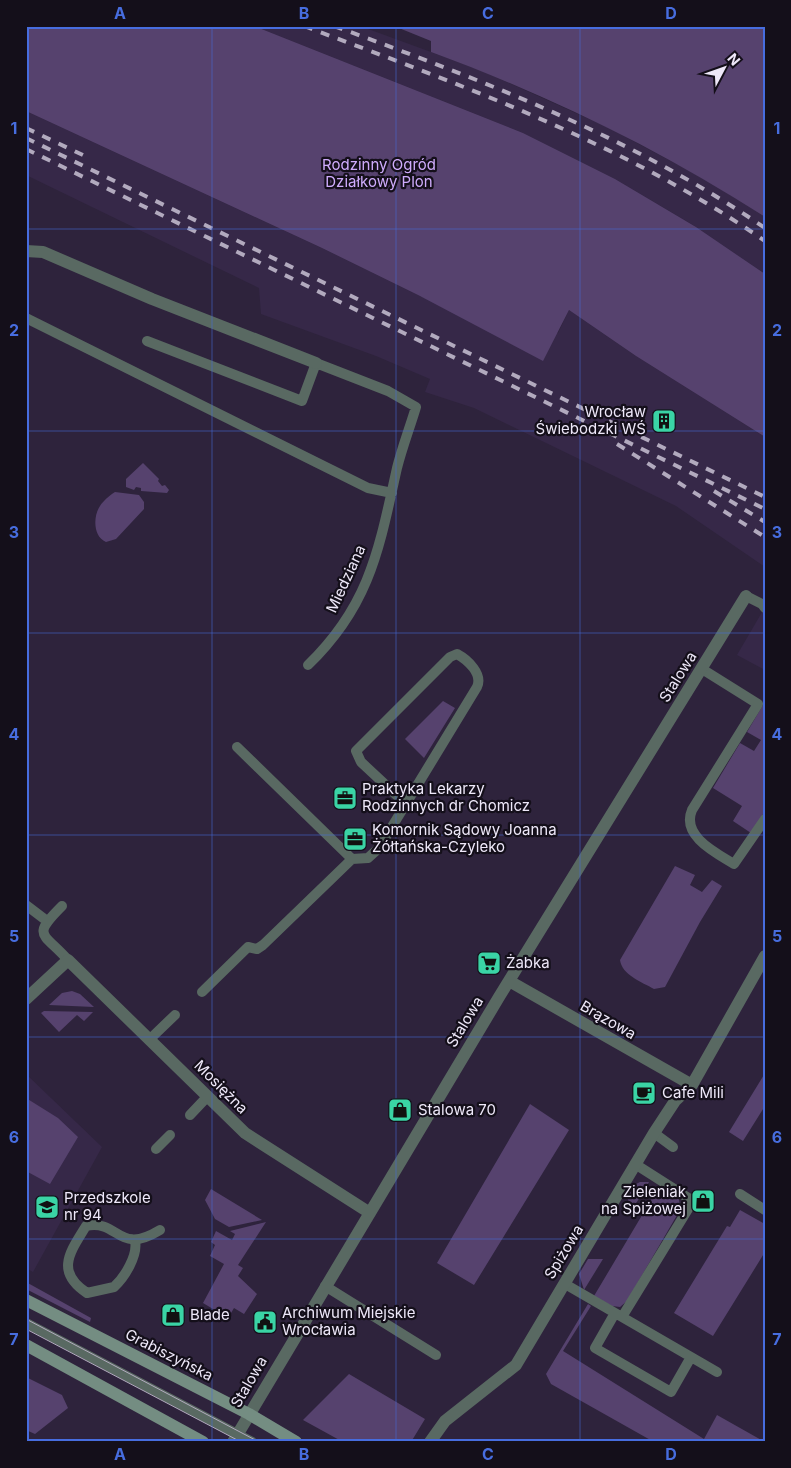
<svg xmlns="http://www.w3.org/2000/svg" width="791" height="1468" font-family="Inter,sans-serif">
<rect width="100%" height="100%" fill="#2e233c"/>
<path fill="#362848" d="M254,26h106l120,44 127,57 103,55 55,35v57l-72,-49 -78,-46 -92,-46z
M26,111l296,137 98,48 138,37 11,-23 67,46 129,81v130l-89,-61 -202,-98 -49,-16 5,-13 -54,-23 -115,-42 -2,-26 -233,-113z
M765,607v63l-28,-15z
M26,1074l76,73 -69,125 -7,-4z"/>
<path fill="#56426e" d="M26,26h228l269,107 92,46 81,48 69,47v163l-129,-81 -67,-46 -26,51 -123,-65 -98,-48 -296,-137z
M394,26h371v191c-104,-67 -217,-122 -334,-165v-11z
M143,463l16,16 -1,2 4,5 3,-1 4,5 -2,3 -26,-2v-3l-5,-1 -2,3 -8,-3v-8z
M115,492l24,3 5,7v7l-28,30 -10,3c-13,-5 -13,-26 -6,-36 3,-5 10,-11 15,-14z
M443,701l12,7 -31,50 -19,-19z
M763,705l2,106 -14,22 -18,-12 9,-15 -29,-18 27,-45 14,8 7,-11 -14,-8z
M675,866l20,9 -5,10 12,7 10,-12 10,6 -22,36 -35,65 -11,2c-12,-7 -32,-14 -34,-29z
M72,991l8,3 14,13 -45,-2 13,-12z
M44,1011l49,1 -9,9 -7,-6 -18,17 -18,-19z
M765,1073v33l-22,35 -14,-9z
M26,1098l32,20 20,19 -28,47 -24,-13z
M530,1104l39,26 -95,155 -37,-22z
M640,1182h9l-17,28 -5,-13 7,-12z
M660,1185l19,14 1,11 -53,91 -7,6 -8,-1 -18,-10z
M211,1189l51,31 -33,7 -14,-8 -10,-19z
M740,1210l25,14v28l-52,84 -39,-23 53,-87 3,1z
M266,1222l-28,43 5,3 -5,8 19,18 -13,20 -10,-6 -6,10 -25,-15 21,-39 -14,-8 5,-11 -4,-3 5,-11 16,9 3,-6 -5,-3z
M588,1259h15l-19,31 -5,-16z
M26,1282l65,36 -1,4 -64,-33z
M588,1304l3,2 -28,45 141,88 13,-24 48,27h-111l-103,-58 -5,-10z
M349,1374l76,45 -14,23h-68l-40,-22z
M26,1377l36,18 6,13 -33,26 -9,-4z"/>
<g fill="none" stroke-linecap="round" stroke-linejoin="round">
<path stroke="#596962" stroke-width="10" d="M26,318l342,170 24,5
M147,341l155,60 14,-38 72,28 28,16c-6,20 -14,41 -19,61 -18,81 -27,137 -89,197
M746,596l16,8 3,4
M702,669l56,35 -66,106c-11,26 24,43 42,54l31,-45
M237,747l115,112 16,-1 11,-10 98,-161c6,-13 -9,-27 -20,-33l-7,3 -94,94 5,11 45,42
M26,905l21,16
M62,906c-31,31 -19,26 6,54
M202,992l46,-45 9,2 6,-4 89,-86
M150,1039l25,-24
M190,1115l17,-18
M654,1133l19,14
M156,1149l14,-14
M740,1194l25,16
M135,1241c3,14 -10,36 -21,46l-27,6c-33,-22 -16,-42 -1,-67 34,-7 31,30 74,4
M565,1284l152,88
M325,1286l111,69
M615,1313l-20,35 76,44 20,-35
M622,1317l71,-116 -58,-37
M26,1323l226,119"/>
<path stroke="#596962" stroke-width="12" d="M26,251l17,1 109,47 164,64
M509,981l183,104
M26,999l42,-39 177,173 125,80
M233,1442l266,-445 247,-401
M430,1442l15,-21 71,-56 138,-232 21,-32 17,-16 73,-129"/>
<path stroke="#748d82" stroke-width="12" d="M26,1300l223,114 47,28
M26,1345l177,97"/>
<path stroke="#b2aabe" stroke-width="1" d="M26,1319l233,123
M26,1329l215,113"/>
<path stroke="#b2aabe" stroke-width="4" stroke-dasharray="9 9" stroke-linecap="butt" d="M304,26c159,60 320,117 461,215
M334,26c150,55 298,111 431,202
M26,128l61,29
M26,138l739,359
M26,149l739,360
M617,444l148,93
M714,491l51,31"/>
</g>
<path fill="none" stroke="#476ddf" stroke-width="1" stroke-opacity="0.55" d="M212,26v1416M396,26v1416M580,26v1416M26,229h739M26,431h739M26,633h739M26,835h739M26,1037h739M26,1239h739"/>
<defs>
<g id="building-square" transform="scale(1.25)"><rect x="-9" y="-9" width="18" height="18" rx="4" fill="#3ad4a5" stroke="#140f1a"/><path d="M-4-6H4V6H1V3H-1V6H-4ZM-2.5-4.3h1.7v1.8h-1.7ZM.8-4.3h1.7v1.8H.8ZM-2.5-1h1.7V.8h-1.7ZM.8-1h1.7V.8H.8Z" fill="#111"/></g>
<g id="office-square" transform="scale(1.25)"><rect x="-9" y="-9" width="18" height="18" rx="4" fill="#3ad4a5" stroke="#140f1a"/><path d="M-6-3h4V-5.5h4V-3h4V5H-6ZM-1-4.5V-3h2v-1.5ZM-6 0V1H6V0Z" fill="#111"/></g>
<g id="supermarket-square" transform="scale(1.25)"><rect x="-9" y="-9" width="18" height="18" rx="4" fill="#3ad4a5" stroke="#140f1a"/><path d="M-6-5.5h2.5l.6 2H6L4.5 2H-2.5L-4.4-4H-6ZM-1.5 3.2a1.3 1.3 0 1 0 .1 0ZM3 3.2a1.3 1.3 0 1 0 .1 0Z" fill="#111"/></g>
<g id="cafe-square" transform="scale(1.25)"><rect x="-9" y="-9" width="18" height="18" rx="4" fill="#3ad4a5" stroke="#140f1a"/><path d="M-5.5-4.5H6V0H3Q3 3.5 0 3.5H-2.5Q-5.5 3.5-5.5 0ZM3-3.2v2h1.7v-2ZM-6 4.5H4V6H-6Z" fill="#111"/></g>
<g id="shop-square" transform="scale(1.25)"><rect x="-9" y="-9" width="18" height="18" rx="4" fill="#3ad4a5" stroke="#140f1a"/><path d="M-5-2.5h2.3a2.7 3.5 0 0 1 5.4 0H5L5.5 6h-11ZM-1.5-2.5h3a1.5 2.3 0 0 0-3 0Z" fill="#111"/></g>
<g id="school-square" transform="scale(1.25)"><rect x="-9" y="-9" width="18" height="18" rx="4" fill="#3ad4a5" stroke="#140f1a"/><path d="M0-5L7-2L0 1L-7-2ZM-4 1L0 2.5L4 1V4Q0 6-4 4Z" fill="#111"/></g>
<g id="civic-square" transform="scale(1.25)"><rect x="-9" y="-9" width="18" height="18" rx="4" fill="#3ad4a5" stroke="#140f1a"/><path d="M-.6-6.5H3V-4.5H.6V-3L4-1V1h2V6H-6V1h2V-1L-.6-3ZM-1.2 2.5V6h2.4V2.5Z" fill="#111"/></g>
</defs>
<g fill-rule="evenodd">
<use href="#building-square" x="664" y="421"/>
<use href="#office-square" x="345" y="798"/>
<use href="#office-square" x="355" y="839"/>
<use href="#supermarket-square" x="489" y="963"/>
<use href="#cafe-square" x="644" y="1093"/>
<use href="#shop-square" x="400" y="1110"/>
<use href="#shop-square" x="703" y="1201"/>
<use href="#school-square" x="47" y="1207"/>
<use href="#shop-square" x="173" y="1315"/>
<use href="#civic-square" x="265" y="1322"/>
</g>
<g text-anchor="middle" stroke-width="4.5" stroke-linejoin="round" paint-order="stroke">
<g font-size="15" fill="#cfacfc" stroke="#140f1a">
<text x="379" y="170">Rodzinny Ogród<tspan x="379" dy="17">Działkowy Plon</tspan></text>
</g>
<g font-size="15" fill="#eee8f9" stroke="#140f1a" text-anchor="start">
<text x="646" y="417" text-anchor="end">Wrocław<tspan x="646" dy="17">Świebodzki WŚ</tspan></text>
<text x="362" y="794">Praktyka Lekarzy<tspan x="362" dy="17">Rodzinnych dr Chomicz</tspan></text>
<text x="372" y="835">Komornik Sądowy Joanna<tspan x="372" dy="17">Żółtańska-Czyleko</tspan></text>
<text x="506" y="968">Żabka</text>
<text x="662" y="1098">Cafe Mili</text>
<text x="418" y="1115">Stalowa 70</text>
<text x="686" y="1197" text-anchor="end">Zieleniak<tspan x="686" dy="17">na Spiżowej</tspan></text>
<text x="64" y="1203">Przedszkole<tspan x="64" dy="17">nr 94</tspan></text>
<text x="282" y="1318">Archiwum Miejskie<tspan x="282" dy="17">Wrocławia</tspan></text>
<text x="190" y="1320">Blade</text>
</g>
<g font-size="15" fill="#eee8f9" stroke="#140f1a">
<text transform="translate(346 579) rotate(-65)" y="5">Miedziana</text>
<text transform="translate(678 677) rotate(-58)" y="5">Stalowa</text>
<text transform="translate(608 1020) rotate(30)" y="5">Brązowa</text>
<text transform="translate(465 1022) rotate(-59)" y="5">Stalowa</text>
<text transform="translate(221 1087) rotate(45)" y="5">Mosiężna</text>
<text transform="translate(564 1252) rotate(-59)" y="5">Spiżowa</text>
<text transform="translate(169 1355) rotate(27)" y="5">Grabiszyńska</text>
<text transform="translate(249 1382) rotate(-60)" y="5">Stalowa</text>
</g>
</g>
<rect width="791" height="1468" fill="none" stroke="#140f1a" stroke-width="55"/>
<g transform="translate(724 68) rotate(49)" stroke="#140f1a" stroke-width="4" paint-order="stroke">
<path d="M0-4L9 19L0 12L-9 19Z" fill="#eee8f9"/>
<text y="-8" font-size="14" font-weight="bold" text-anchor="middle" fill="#eee8f9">N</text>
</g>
<rect x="28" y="28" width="736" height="1412" fill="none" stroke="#476ddf" stroke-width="2"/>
<g font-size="16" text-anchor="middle" font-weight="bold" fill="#476ddf">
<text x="120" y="19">A</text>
<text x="304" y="19">B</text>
<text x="488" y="19">C</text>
<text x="671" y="19">D</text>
<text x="14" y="134">1</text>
<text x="777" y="134">1</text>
<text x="14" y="336">2</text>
<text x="777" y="336">2</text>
<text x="14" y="538">3</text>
<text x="777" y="538">3</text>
<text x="14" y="740">4</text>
<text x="777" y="740">4</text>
<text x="14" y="942">5</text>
<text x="777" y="942">5</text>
<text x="14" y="1143">6</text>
<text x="777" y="1143">6</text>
<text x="14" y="1345">7</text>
<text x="777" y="1345">7</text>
<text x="120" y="1460">A</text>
<text x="304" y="1460">B</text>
<text x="488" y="1460">C</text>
<text x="671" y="1460">D</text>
</g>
</svg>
